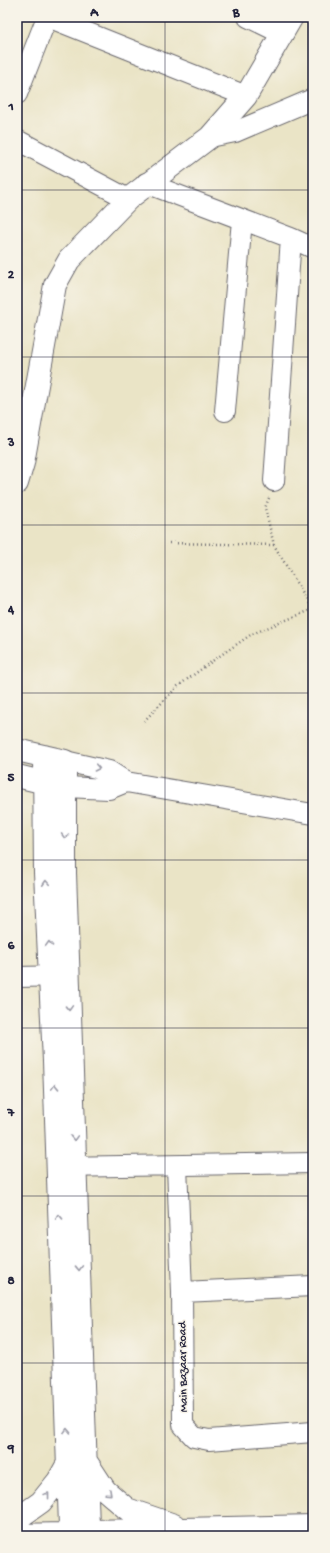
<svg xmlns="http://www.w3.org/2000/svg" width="330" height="1553" font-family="'Gochi Hand',sans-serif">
<rect width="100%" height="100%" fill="#f7f3e8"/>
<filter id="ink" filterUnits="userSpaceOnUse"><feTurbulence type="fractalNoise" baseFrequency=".025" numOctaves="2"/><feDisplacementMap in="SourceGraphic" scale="8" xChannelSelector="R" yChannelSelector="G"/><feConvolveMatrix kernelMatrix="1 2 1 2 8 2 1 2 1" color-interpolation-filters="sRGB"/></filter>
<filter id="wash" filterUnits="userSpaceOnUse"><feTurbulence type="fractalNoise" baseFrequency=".012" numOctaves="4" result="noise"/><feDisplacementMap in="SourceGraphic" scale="16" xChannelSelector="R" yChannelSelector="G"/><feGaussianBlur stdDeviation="0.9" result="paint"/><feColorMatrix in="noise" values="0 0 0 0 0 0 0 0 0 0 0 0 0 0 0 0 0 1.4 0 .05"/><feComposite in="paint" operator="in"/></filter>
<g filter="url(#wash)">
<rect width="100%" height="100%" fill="#eae4c6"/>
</g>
<g filter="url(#ink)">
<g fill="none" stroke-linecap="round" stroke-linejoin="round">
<g stroke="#68666c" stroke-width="22">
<path id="minor" d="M48,17l198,79
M248,17l35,17
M17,94l30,-77
M210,137l25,-5 78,-33
M17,140l111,59
M146,183l145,55 -17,243
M291,238l22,10
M225,411l17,-191
M65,761l44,10 17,11 187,32
M65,787l44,2 17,-7
M17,977l49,-1
M177,1166l5,126 1,133 11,12 15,3 104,-8
M60,1167l253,-4
M182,1292l131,-6"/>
</g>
<g stroke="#68666c" stroke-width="24">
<path id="tertiary" d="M17,483l6,-20 32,-178 14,-25 59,-61 82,-62 36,-41 46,-79
M17,750l48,11v112l23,654
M44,756l1,117 9,188 16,465
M17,776l41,10
M86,1461l19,29 22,19 47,16
M17,1519l24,-17 17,-21 10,-18
M92,1531l221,-5
M17,1535l45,-1"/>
</g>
<path stroke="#68666c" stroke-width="2.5" stroke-dasharray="1 3" stroke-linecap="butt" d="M269,498l-4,10 9,37 39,66
M169,543l105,2
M144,721l34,-35 40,-29 34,-23 59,-24"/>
<use href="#minor" stroke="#fff" stroke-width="20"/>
<use href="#tertiary" stroke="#fff" stroke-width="22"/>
</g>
<defs><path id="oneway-chevron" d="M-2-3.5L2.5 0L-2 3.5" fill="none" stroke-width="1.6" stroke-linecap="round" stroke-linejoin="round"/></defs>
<g stroke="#9c9ca7">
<use href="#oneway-chevron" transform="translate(97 768) rotate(12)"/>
<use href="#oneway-chevron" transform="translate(65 836) rotate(91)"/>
<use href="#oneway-chevron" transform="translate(46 883) rotate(-93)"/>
<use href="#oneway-chevron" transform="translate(49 944) rotate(-92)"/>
<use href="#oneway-chevron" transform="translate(69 1008) rotate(88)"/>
<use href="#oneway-chevron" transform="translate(55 1087) rotate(-92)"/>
<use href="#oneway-chevron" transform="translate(74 1138) rotate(88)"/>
<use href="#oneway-chevron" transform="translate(59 1217) rotate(-92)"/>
<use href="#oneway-chevron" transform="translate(79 1268) rotate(88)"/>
<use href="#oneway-chevron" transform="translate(67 1431) rotate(-92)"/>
<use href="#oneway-chevron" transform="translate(109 1493) rotate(42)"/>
<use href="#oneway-chevron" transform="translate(47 1495) rotate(-52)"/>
</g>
</g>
<path fill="none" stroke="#22223b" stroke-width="1" stroke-opacity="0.55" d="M165,17v1519M17,190h296M17,357h296M17,525h296M17,693h296M17,860h296M17,1028h296M17,1196h296M17,1363h296"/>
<g text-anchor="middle" stroke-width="3" stroke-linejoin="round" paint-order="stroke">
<g font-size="12" fill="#22223b" stroke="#f7f3e8">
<text transform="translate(182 1367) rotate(-91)" y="4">Main Bazaar Road</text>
</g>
</g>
<rect width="330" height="1553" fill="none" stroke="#f7f3e8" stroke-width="44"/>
<rect x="22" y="22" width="286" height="1509" fill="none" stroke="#22223b" stroke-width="1.5"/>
<g font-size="13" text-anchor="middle" font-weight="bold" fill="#22223b">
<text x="94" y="16">A</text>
<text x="236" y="16">B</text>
<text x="11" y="110">1</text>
<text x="11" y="278">2</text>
<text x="11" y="446">3</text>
<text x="11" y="613">4</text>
<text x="11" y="781">5</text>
<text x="11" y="949">6</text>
<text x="11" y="1116">7</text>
<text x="11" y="1284">8</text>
<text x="11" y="1452">9</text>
</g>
</svg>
